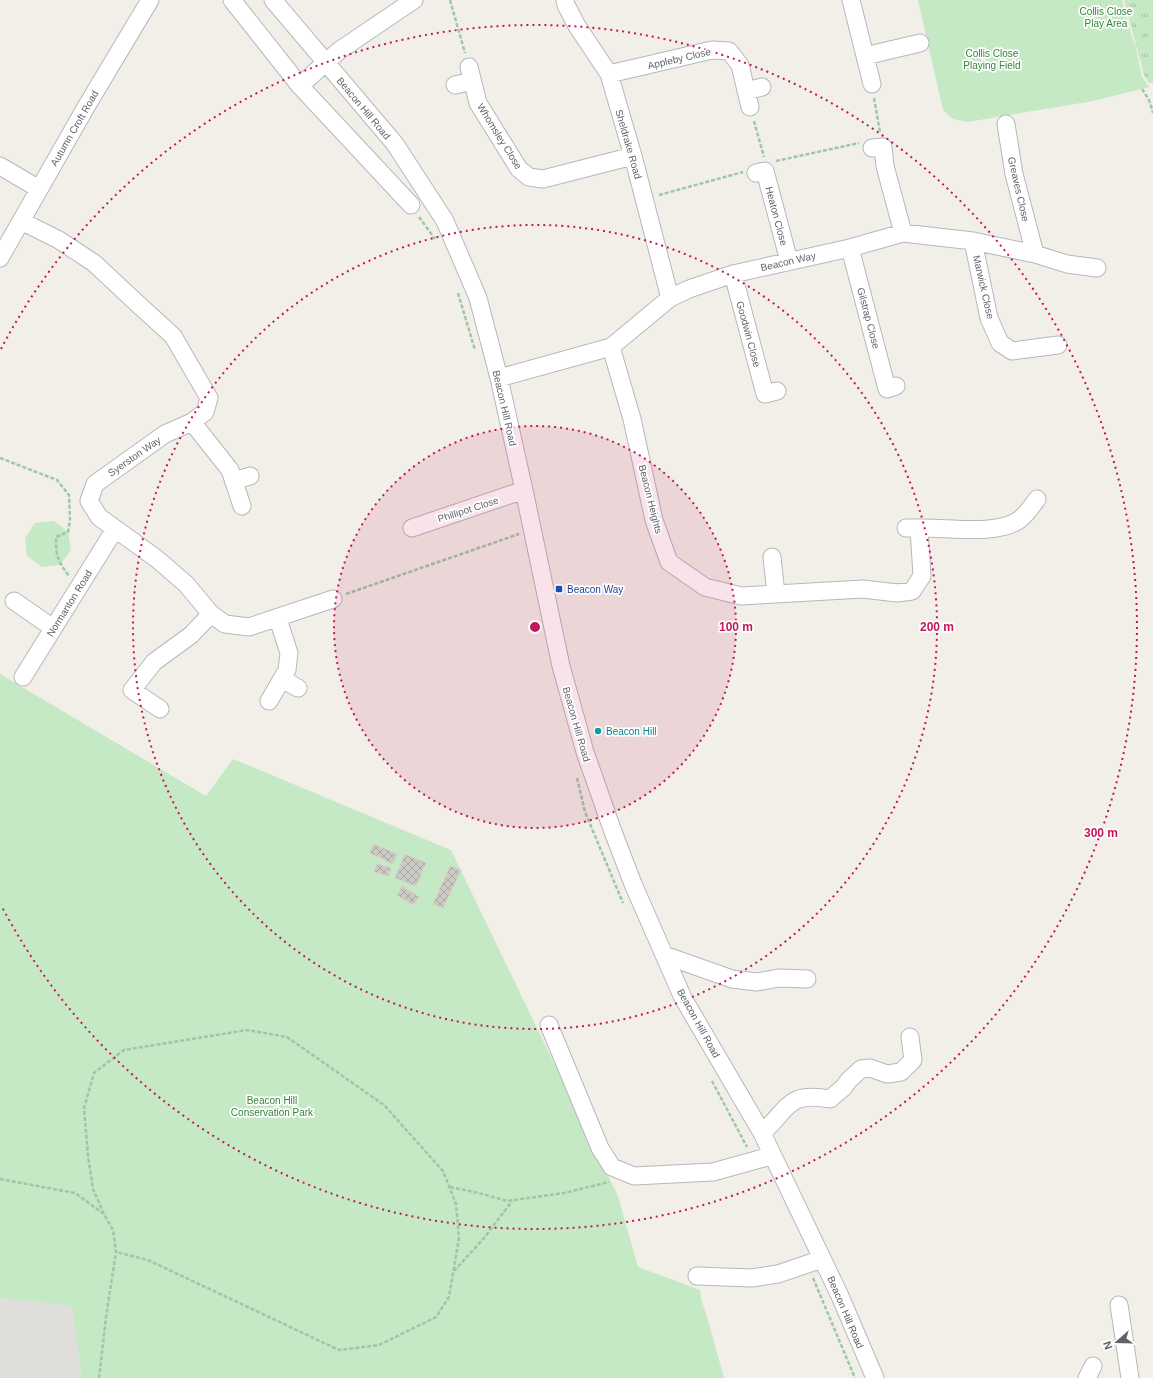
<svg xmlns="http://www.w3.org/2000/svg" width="1153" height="1378" font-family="Helvetica,sans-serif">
<defs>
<pattern id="grass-tufts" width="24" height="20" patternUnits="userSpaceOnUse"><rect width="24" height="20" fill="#c5e8c5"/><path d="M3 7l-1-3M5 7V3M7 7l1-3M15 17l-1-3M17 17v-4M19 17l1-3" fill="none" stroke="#a3c0a4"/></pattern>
<pattern id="building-cross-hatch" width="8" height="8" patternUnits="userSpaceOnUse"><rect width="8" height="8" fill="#cccac5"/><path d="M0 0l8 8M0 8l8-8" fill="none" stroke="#a9a8a4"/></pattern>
</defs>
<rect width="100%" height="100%" fill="#f1efe8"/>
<path fill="#e0deda" d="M0,1298l73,8 9,72h-82z"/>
<path fill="url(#grass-tufts)" d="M1124,0h29v82l-4,1 -5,-8z"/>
<path fill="#c5e8c5" d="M918,0h204l10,37 3,7 7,33 7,10 -56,14 -126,21 -14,-3 -10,-9z
M54,521l14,11 3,18 -11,15 -18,2 -15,-11 -2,-18 10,-15z
M0,674l206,122 27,-37 218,91 167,346 20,71 62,23 2,13 4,10 18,65h-642l-10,-72 -72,-8z"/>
<path fill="url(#building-cross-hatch)" stroke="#d6d1c6" d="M374,844l23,10 -4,10 -23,-11z
M405,854l21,9 -10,23 -21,-8z
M377,864l14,4 -2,8 -15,-4z
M450,866l11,4 -18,38 -10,-4z
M402,886l17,11 -6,8 -16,-10z"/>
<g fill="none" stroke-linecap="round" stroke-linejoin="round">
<g stroke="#b5b8bc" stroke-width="19">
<path id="minor" d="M232,0l68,86 111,119
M273,0l122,144 50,77 33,77 21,80 25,112 37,176 24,86 27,77 21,55 50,114 79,135 78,163 35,82
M565,0l1,5 11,21 32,48 24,82 37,142
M851,0l21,84
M865,56l55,-13
M469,67l9,36 41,66 10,8 14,2 90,-23
M609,74l103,-24 17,1 11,14 10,42
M455,85l17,-4
M300,86l26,-24 14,-12 74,-50
M746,91l16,-4
M1006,124l8,50 21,80
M872,148l11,-1 2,19 18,67
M0,166l39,23
M756,173l9,-2 24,90
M21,221l38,19 35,23 46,43 33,30 36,62 -4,14 -13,10 -27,12 -70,50 -6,17 10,16 58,42 29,25 25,30 14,10 24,3 84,-28
M973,241l16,77 11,25 12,8 46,-6
M850,248l37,141 9,-3
M0,258l86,-151 64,-107
M733,274l32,120 12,-3
M611,347l21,72 22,101 15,42 36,25 36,9 122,-7 34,4 15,-2 10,-15 -3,-48h-13
M499,378l112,-31 59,-49 19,-9 44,-15 117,-26 53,-15 70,8 62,13 32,10 30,4
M192,422l38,48 12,36
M234,481l16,-5
M412,528l112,-38
M919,528c28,-1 77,8 100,-8 8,-6 13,-14 18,-21
M772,557l4,37
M14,601l39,27
M23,677l92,-148
M282,679l16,9
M269,701l18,-31 2,-17 -11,-34
M160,709l-28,-19 22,-28 37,-27 20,-21
M664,955l68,24 25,3 22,-4 28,1
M549,1025l51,123 12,19 22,9 79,-4 58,-16
M762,1133c27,-24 25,-42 68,-34l14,-12 5,-7 12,-11 9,-1 17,6 14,-2 12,-12 -3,-23
M697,1276l55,2 26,-4 44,-15
M1119,1305l11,73
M1087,1378l6,-12"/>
</g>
<path stroke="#9cc7a9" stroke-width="2.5" stroke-dasharray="4 2" stroke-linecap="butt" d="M450,0l15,53
M1142,89l7,11 4,13
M874,98l6,34
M754,121l10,36
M776,161l83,-18
M659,195l84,-23
M419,217l16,22
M458,293l17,57
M0,458l57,22 12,15 1,25 -2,12 -12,5c0,19 1,23 13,39
M346,594l173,-60
M577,778l8,34 38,91
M712,1081l35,66
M0,1179l75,14 29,21 9,16 3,22 -10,65 -7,61
M450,1187l29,6 28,8 57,-8 45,-11
M104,1214l-11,-25 -5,-33 -4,-48 10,-35 30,-23 123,-20 40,7 97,68 59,66 13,33 3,34 -10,59 -13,20 -57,28 -40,5 -191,-90 -32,-8
M454,1271l31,-34 27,-36
M813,1278l42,100"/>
<use href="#minor" stroke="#fff" stroke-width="17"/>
</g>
<circle cx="535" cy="627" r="201" fill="#c2185b" fill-opacity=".12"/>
<g fill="none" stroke="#c2185b" stroke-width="2" stroke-dasharray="2 4">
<circle cx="535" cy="627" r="201"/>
<circle cx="535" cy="627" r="402"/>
<path d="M1 349A602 602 0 1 1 1 905"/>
</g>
<rect fill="#1a4fb4" stroke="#fff" stroke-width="1.5" x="555" y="585" width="8" height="8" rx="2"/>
<circle fill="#0f9aa8" stroke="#fff" stroke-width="1.5" cx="598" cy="731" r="4"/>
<g text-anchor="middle" stroke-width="3.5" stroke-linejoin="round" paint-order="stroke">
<g font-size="10" fill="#348238" stroke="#fff">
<text x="1106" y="15">Collis Close<tspan x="1106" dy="12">Play Area</tspan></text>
<text x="992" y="57">Collis Close<tspan x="992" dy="12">Playing Field</tspan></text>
<text x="272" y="1104">Beacon Hill<tspan x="272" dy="12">Conservation Park</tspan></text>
</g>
<g font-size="10" fill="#5f6368" stroke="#fff">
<text transform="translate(679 58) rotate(-13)" y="4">Appleby Close</text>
<text transform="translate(364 108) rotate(50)" y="4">Beacon Hill Road</text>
<text transform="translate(74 128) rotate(-60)" y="4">Autumn Croft Road</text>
<text transform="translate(500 136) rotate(58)" y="4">Whomsley Close</text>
<text transform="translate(629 144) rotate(74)" y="4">Sheldrake Road</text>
<text transform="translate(1019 189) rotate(77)" y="4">Greaves Close</text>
<text transform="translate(777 216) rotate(75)" y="4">Heaton Close</text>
<text transform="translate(788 261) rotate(-13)" y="4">Beacon Way</text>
<text transform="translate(984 287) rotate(77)" y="4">Marwick Close</text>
<text transform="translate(869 318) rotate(75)" y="4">Gilstrap Close</text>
<text transform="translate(749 334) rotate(75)" y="4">Goodwin Close</text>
<text transform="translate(505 408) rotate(77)" y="4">Beacon Hill Road</text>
<text transform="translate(134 456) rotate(-35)" y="4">Syerston Way</text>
<text transform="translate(651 499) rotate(76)" y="4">Beacon Heights</text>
<text transform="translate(468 509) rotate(-18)" y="4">Phillipot Close</text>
<text transform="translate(69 603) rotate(-58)" y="4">Normanton Road</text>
<text transform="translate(577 724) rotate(74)" y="4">Beacon Hill Road</text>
<text transform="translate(699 1023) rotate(61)" y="4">Beacon Hill Road</text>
<text transform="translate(846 1312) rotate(67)" y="4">Beacon Hill Road</text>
</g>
<g font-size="10" fill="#164399" stroke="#fff" text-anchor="start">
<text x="567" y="593">Beacon Way</text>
</g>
<g font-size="10" fill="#0d838f" stroke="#fff" text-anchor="start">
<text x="606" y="735">Beacon Hill</text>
</g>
</g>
<circle cx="535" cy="627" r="6" fill="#c2185b" stroke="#fff" stroke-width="2"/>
<g font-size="12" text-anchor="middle" font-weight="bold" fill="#c2185b" stroke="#fff" stroke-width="3.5" stroke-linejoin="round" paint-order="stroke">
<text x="736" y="631">100 m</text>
<text x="937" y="631">200 m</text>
<text x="1101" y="837">300 m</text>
</g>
<g transform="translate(1117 1342) rotate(250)" stroke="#ffffff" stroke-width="3" paint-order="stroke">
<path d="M0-3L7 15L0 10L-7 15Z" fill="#5f6368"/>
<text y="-6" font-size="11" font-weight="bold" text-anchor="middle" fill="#5f6368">N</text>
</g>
</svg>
